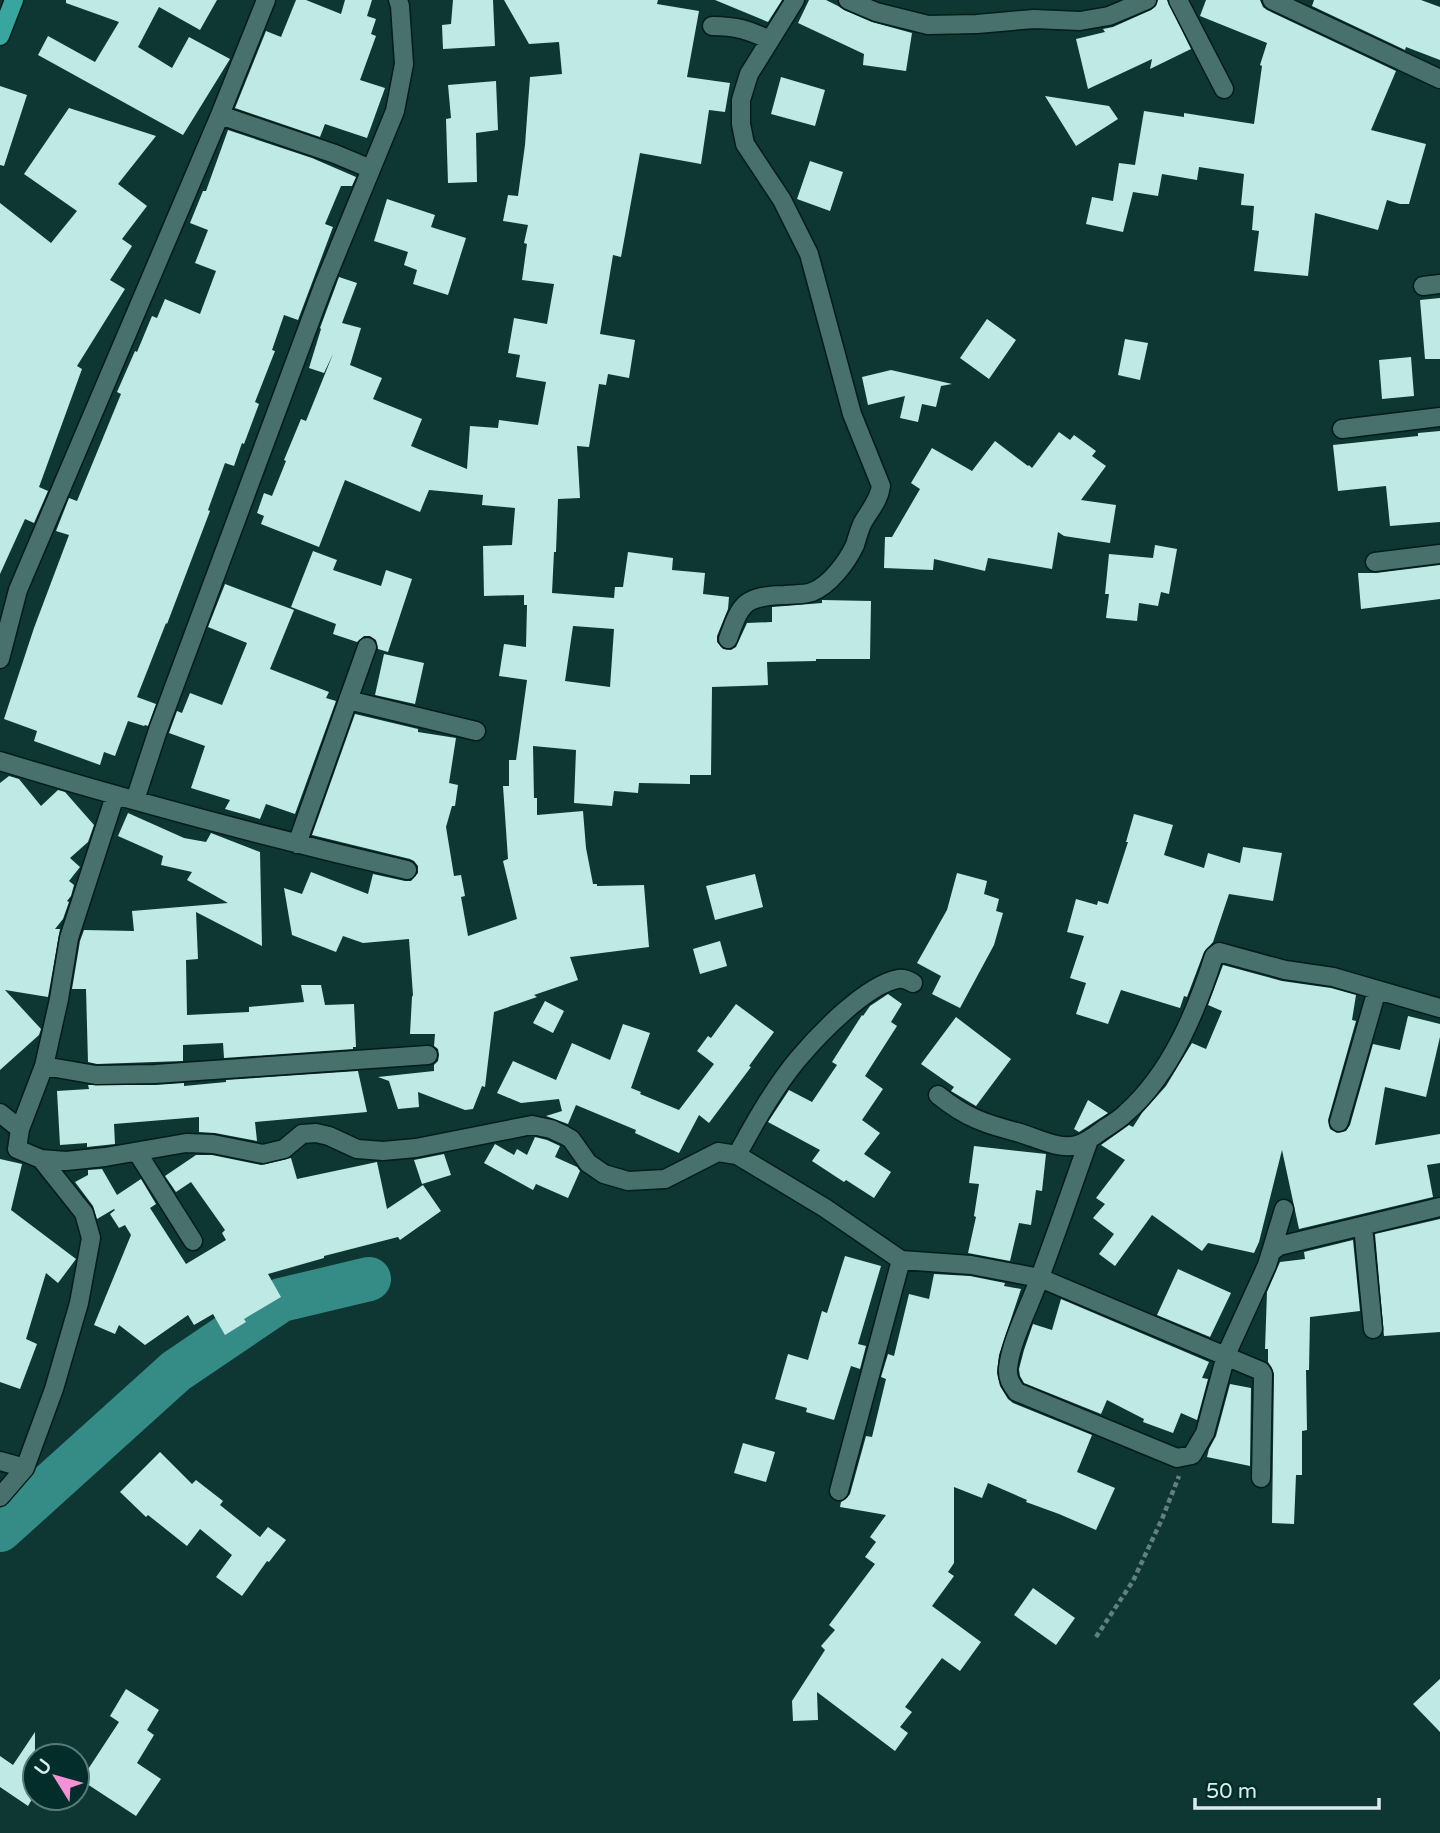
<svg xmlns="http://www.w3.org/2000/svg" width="1440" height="1833" font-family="'Varela Round',sans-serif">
<rect width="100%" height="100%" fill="#0e3734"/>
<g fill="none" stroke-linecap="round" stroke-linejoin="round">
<path stroke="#358c86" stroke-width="44" d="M0,1530l176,-159 105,-71 88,-21"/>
</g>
<path fill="#bee9e5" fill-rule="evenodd" d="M66,0h151l-17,30 -41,-23 -21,40 34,21 17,-31 41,22 -47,76 -145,-80 10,-19 47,26 24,-40 -53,-19z
M296,0h10l35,14 4,-14h27l-5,16 9,3 -5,15 5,2 -16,44 25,8 -18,50 -42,-14 -5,13 -85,-29 31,-77 15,6z
M453,0h40l2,46 -52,3 -1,-24 9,-1z
M504,0h154l-1,4 42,7 -12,66 43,6 -5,29 -16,-2 -8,54 -61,-11 -19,104 -8,-2 -13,79 35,6 -6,38 -21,-4 -2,11 -7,-1 -10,63 -12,-1 3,52 -22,1 -2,53h-2l-2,41 62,5 1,-11h8l5,-35 45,6 -1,12 33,3 -2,21 26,3 -1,12 -11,27v6l6,7 8,1 5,-3 11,-24 25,-1v-15l50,-4v-3l49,1 -1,58h-54v2l-49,1 1,23 -56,2 -1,88h-21v9l-51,-1 -1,10 -24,-2 -2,15 -38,-3 2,-53 -43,-4 1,52h3v17l46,-4 3,37 7,36h4v2l47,-1 5,62 -79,10 8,23 -44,15 3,2 -43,15 -9,75 -3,-1 -9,23 -8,1 -47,-18 1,15 -21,2 -9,-28 -11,-4 56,-6v-6l4,-4 1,-6 -1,-6 -4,-3 1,-12h-25l2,-37 1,-2 -4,-56 -46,4 -20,-7 -7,16 -44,-17 -8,-47 18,6 9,-22 57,22 5,-20 32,7h6l7,-8v-7l-4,-5 -4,-2 -98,-24 43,-121 63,15v3l38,6 -7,45 9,2 -3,21h-3l-6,21 8,49 7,-1 4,21 -4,1 7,39 49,-17 -14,-58 5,-2 -5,-73h6v-26h7l11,-80 -28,-4 5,-32 22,3 1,-42h-3v-10l-40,1 -1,-50 29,-1 3,-37 -33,-3 1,-10 -54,-5 -9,22 -75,-32 -26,67 -58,-23 3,-8 -7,-3 7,-20 8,3 14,-35 -2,-1 17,-41 5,2 27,-67 -9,19 -15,-5 12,-39 -1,-1 19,-51 18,6 -15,40 19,5 -11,37 32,13 -9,21 49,20 -11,27 56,23 3,-43 28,2 1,-8 39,5 8,-43 -30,-5 4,-22 -12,-2 6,-35 33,6 7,-40 -32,-4 5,-36 -3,-1 4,-18 -25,-4 5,-26 10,1 7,-51 5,-68 32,-3 -3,-32 -30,2zM573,626l41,3 -4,58 -45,-6z
M715,0h67l-14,22z
M809,0h17l12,6 6,4 28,12 40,11 -6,38 -43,-6 1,-11 -66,-31z
M1158,0h9l24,49 -41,20 2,-10 -64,30 -12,-50 29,-7 -2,-3 10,-2 38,-17 5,-4z
M1206,0h54l3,7 4,3 129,61 -25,59 55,14 -17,60h-9l-13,-4 -9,30 -63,-17 -7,63 -54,-5 5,-40 -7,-1 2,-24 -13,-1 3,-31 -45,-7 -2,13 -35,-6 -4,22 -25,-4 -10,40 -37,-8 6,-27 21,4 6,-38 16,2 9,-54 40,6v-4l70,11 8,-58 -2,-1 7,-22 -67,-27z
M1314,0h107l19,7v53l-34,-13 -1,3 -93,-44z
M781,77l44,13 -10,36 -44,-12z
M496,81l2,49 -22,3 1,49 -29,1 -2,-64 5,-1 -3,-33z
M0,86l27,9 -23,71 -4,-1z
M1045,96l64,10 9,13 -42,27z
M69,108l87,28 -38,48 29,22 -25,33 10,7 -22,34 15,9 -48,77 5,3 -43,118 9,4 -14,32 -9,-4 -25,55v-371l51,40 26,-32 -53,-37z
M228,130l84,28 44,19 -4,9h-11l-16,38 8,3 -35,93 -14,-5 -12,35 3,1 -20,51 4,2 -15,40 -2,-1 -8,23 -9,-3 -17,47 2,1 -43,113 -1,-1 -29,74 19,7 -8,22 -3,-1 -1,1 -16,-5 -13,35 -11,-4 -4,13 -66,-24 3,-10 -33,-12 30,-91 35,-93 -13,-4 13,-33 8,3 44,-107 -4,-2 18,-41 2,1 15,-36 5,2 8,-19 35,15 16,-43 -21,-8 13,-33 -18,-7 13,-32h3z
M810,161l33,11 -13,39 -33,-12z
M387,199l48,16 -4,12 35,11 -18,57 -35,-11 4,-14 -13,-5 4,-13 -34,-11z
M1440,298v61h-15l-5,-59z
M987,319l29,21 -27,39 -29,-21z
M1125,339l23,4 -8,37 -22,-5z
M1411,357l3,39 -32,3 -3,-39z
M891,370l61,14 -11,2 -5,21 -14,-3 -4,18 -18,-4 5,-22 -37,9 -6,-28z
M1440,431v91l-50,4 -4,-40 -48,5 -5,-46 85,-9v-3z
M1059,432l11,8 4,-5 22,16 -4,5 14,10 -25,34 35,5 -6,38 -46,-7 -6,-4 -6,37 -64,-11 -3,13 -51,-12 -1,11 -49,-2 1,-31h7l28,-48 -9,-6 21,-35 40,23 23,-30 33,25 1,-1 3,3z
M1155,545l22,4 -8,45 -8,-2 -3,14 -19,-3 -2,18 -31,-3 3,-24h-4l4,-40 44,4z
M313,551l24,9 -4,10 48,16 5,-16 26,9 -24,73 -10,-3 -2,-9 -6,-4h-6l-7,6 -24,-8 3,-10 -45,-17z
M1440,565v34l-79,10 -3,-36h18z
M225,584l69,26 -24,59 59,23 -3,6 10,3 -41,113 -29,-10 -6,15 -35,-10 5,-9 -39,-12 14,-42 -36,-13 8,-22 5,2 8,-20 32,12 25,-62 -39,-16z
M384,654l40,9 -9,41 -40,-9z
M9,776l10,3 22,27 17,-16 7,2 29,33 -6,17 -18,16 10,9 -11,14 5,4 -3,11 -4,5 2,1 -6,17 -8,10h5l-12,68 -43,-7 36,39 -2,6 -39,35v-287z
M128,813l56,25 22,4 5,-9 49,19 2,94 -66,-34 2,47 -12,1 1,55 62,-3v-5l55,-5 -3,-17h20l4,20 29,-1 2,43h-3v2l-129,9 -1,-15 -40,2v16l-86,3 -9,-2 -2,-73h-14l8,-48 4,-11 50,1 -2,-20 96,-8 -41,-23 5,-8 -31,-7 2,-9 -45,-20z
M1134,814l39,11 -9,30 40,13 4,-15 32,10 3,-16 39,6 -9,48 -44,-7 -16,48 -9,10 -17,45 -3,-1 -4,12 -59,-18 -13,34 -32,-10 10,-31 -16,-5 14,-42 -17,-4 9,-33 21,6 1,-4 10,3 20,-62h-2z
M957,873l30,8 -3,13 15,5 -3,12 7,2 -9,32 -34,63 -28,-14 9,-18 -24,-13 30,-53z
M755,874l8,33 -48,13 -9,-34z
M720,941l7,25 -27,8 -7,-25z
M1223,965l59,16 49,7 25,7 -4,25 4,1 -28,99 2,9 7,4 9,-2 4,-6 23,-81 27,6 8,-34 32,8v13l-14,60 -41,-10 -10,58 65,-11v29l-13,2 6,32 -134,32 -17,-79 -23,92 -5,11 -46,-10 -6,8 -50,-36 -37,51 -16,-12 15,-20 -21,-16 12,-14 -9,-6 29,-38 -24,-15 28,-20 4,2 9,-14 24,-27 26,-43 14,6 16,-38 -14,-6z
M888,994l14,10 -11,18 6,4 -32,50 18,13 -21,31 18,13 -16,21 27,18 -17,26 -28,-18 -2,2 -32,-21 8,-11 -52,-28 21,-32 23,12 25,-37 -5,-3 30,-47 1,1 7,-10z
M545,1001l19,10 -11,22 -20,-10z
M736,1004l38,28 -25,34 2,1 -42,56 -10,-8 -20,38 -44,-20 1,-3 -60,-25 -8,19 -22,-8 16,-5 -3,-12 -38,4 -24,-10 16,-32 43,19 16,-37 38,17 13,-36 27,9 -19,55 10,4 -1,2 39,16 35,-46 -17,-13 11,-15 3,2z
M956,1017l55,42 -35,47 -25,-15 3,-4 -33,-23z
M358,1071l9,41 -112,10 2,19 -42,-8 -16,-1v-15l-85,7 1,20 -28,3v-4l-27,2 -3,-54 32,-2 -1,-4h67l29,-2v3l42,-4v-2z
M1088,1100l20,13 -29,19 -5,-3z
M535,1137l12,3 13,6 -5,11 22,10 3,4 -12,27 -32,-14 -3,6 -49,-27 11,-19 19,11 3,-6 10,6z
M974,1146l72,8 -4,37 -6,-1 -5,35 -12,-2 -9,38 -42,-8 8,-36 -2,-1 5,-32 -10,-1z
M444,1154l7,21 -29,9 -8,-24z
M196,1155h16l49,10 30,-7 6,21 80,-17 10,47 36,-24 18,26 -41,29 -2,-3 -74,19v2l-56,16 13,23 -37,22 2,3 -21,13 -12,-21 -19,11 -6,-10 -43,30 -26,-20 -4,9 -21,-9 37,-90 -6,-10 -6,3 -9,-14 5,-4 -1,-1 -17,10 -4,-13 -18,-24 13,-7v-5l14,-1 15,26 24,-16 15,25 -6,4 36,56 40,-24 -4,-7 3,-3 -34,-48 -15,10 -11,-16z
M0,1159l22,5 -11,46 65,49 -18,24 -12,-10 -20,66 11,5 -17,45 -20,-7z
M1440,1219v113l-56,4 -9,-102z
M1353,1240l7,71 -50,6 -1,53h-3l1,60 -5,1v44h-6l-2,49 -22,-1 2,-149 -2,-6 -4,-6v-13h-3l2,-57 13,-30 25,-3 -1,-7z
M845,1256l36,10 -23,78 8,2 -6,23 -9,-3 -1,3 -16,51 -28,-8 1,-4 -32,-9 13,-45 20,6 14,-49 5,2z
M1178,1269l53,24 -21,44 -53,-22z
M934,1274l36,2 35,7 -1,3 17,3 -22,66 -2,18 3,13 8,13 5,4 79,32 -15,37 38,16 -19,42 -37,-16 -33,-12 1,-2 -39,-17 -6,15 -28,-11v76l-6,9 6,4 -22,30 49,36 -21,29 -18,-13 -37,49 7,5 -12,15 8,6 -13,18 -78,-59 1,28 -25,1 -1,-20 33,-51 -4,-4 14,-16 -6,-5 46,-61 -10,-7 11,-15 -6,-5 16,-22 -46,-8 1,-5 5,-3 4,-5 16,-58 6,1 14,-58 -5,-2 7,-23 6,2 15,-62 20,5z
M1061,1299l148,63 -7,16 6,1 -11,41 -16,-7 -8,20 -30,-11 1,-3 -37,-19 -6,14 -77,-31 -4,-7 -1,-7 5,-19 9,-26 19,6z
M1230,1384l21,4 -1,78 -43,-9 2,-8 7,-13z
M743,1443l32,9 -9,30 -32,-9z
M160,1452l32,32 4,-4 27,21 -3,4 40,32 8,-10 18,13 -17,22 -2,-1 -25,35 -26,-19 16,-22 -32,-26 -13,17 -39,-31 -2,2 -26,-25z
M1033,1588l42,30 -19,27 -42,-30z
M1440,1679v53l-27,-28z
M126,1689l33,21 -12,20 7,5 -17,28 24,16 -25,37 -55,-36 38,-58 -9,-6z
M35,1732v62l-7,12 -28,-19v-31l13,9z"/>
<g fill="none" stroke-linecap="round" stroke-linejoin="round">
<g stroke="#001d1b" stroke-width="21">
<path id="minor" d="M848,0l28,12 52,13 49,-1 57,-5 46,2 29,-5 38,-16
M1178,0l46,89
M1272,0l168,79
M712,26c25,0 36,4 58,14
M220,115l115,39 36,15
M1423,286l17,-2
M1342,429l98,-12
M1375,562l65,-8
M728,639c13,-36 16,-43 57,-44 8,-1 19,0 27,-3 18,-7 35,-30 43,-47 2,-7 4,-14 7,-21 7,-13 17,-23 19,-38l-29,-72 -43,-160 -27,-54 -37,-56 -4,-20v-24l8,-26 46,-74
M0,659l18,-69 202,-475 46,-115
M348,700l128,31
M0,761c134,41 270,77 407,109
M115,796l-46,142 -10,61 -15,67 -24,63 -3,20 24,10 25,2 39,-4 81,-14 27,1 50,10 21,-5 18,-15 14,-1 13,3 28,13 26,2 33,-3 116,-23 19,4 13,6 7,4 17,24 16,11 24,7 37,-2 53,-27 19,3c18,-33 37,-67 61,-96 21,-25 68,-74 100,-80 6,-1 10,1 15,4
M135,800l23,-70 166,-446 71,-173 9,-47 -4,-58 -2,-6
M297,844l70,-197
M44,1066l52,9 59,-1 273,-19
M938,1095c28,23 48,29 82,38 17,5 39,17 57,12 10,-3 19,-10 27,-16 8,-5 16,-10 22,-16 45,-40 70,-101 88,-157l5,-4 66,18 48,7 107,31
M0,1113l20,16
M1339,1122l38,-132
M1089,1140c-17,47 -33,95 -51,142 -9,25 -27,59 -30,86 -1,10 3,16 9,24l160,66 15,-3 13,-22 21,-78 41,-90 4,-13 8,-6 161,-39
M137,1152l56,89
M737,1155l88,53 76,52 70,5 69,13 221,93 2,3 -2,104
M1363,1226l10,103
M1271,1252l13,-43
M0,1461l25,7
M839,1491l62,-231
M0,1497l25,-29 29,-79 25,-86 12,-65 -7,-25 -43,-54"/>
</g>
<g stroke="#001d1b" stroke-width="21">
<path id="primary" d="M0,36l14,-36"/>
</g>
<path stroke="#61817f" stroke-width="4.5" stroke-dasharray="5 3.5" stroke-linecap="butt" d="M1096,1637l37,-56 29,-62 17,-43"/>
<use href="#minor" stroke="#48706c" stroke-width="18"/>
<use href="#primary" stroke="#38a69e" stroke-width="18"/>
</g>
<g transform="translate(56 1777) rotate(307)"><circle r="33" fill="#022d2a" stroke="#587b78" stroke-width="2"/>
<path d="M0-5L12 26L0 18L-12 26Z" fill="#f391d6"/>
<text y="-10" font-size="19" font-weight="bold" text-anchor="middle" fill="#daefed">U</text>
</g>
<path d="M1195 1798v10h184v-10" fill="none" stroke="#daefed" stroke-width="3.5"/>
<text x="1206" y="1798" font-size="21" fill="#daefed" stroke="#022d2a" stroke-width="5" paint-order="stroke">50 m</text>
</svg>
